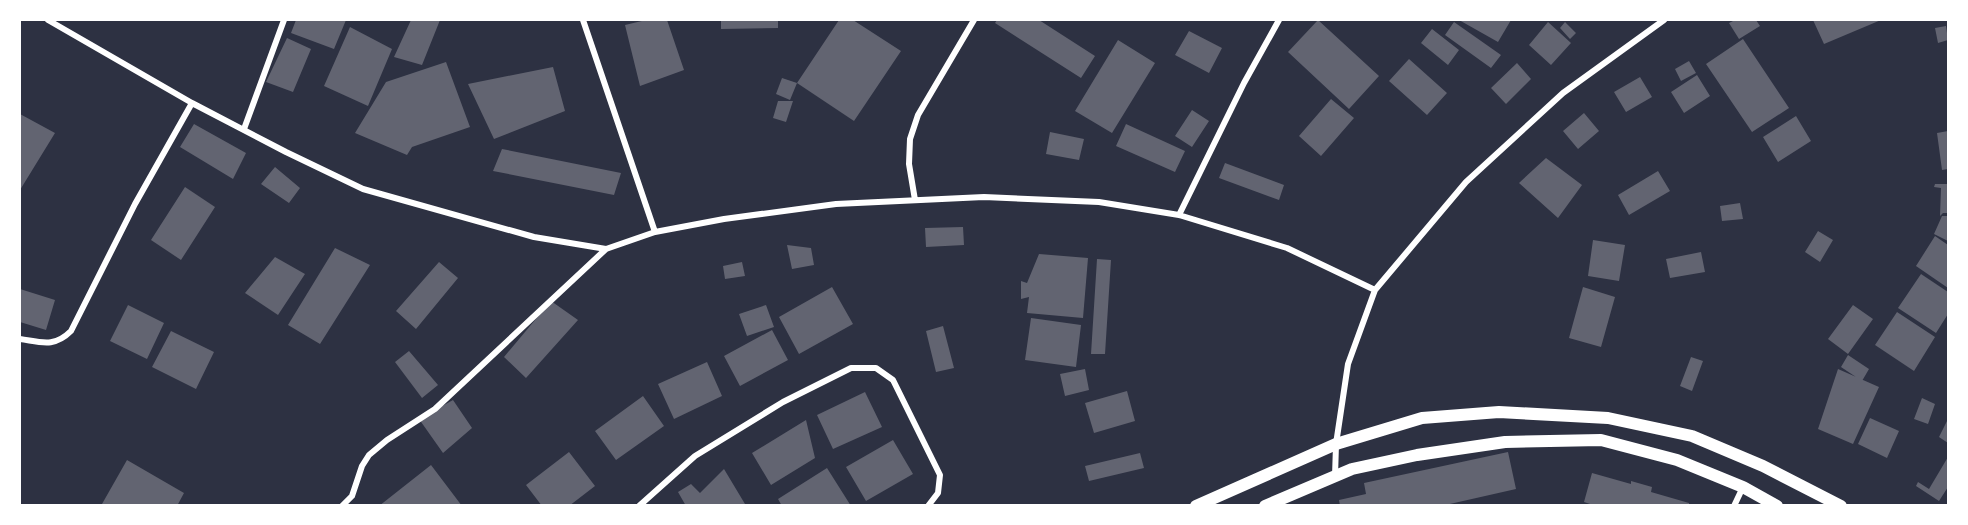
<svg xmlns="http://www.w3.org/2000/svg" width="1968" height="525" font-family="'Exo 2',sans-serif">
<rect width="100%" height="100%" fill="#2d3142"/>
<path fill="#626471" d="M296,20h50l-12,29 -43,-16z
M411,20h29l-18,45 -28,-8z
M646,20h21l17,50 -44,16 -15,-61z
M721,20h57v8l-57,1z
M839,20h14l48,31 -47,70 -57,-38z
M997,20h42l56,36 -14,22 -86,-55z
M1318,20l61,56 -30,33 -61,-57z
M1459,20h52l-13,22z
M1735,20h21l4,6 -21,13 -10,-16z
M1813,20h68l-57,24z
M1454,22l47,33 -10,13 -46,-33z
M1548,22l23,21 -20,22 -22,-20z
M1565,22l11,11 -6,6 -10,-11z
M1946,26l2,14 -10,3 -3,-15z
M350,27l42,22 -24,57 -44,-20z
M1432,29l27,21 -11,15 -27,-22z
M1189,31l33,17 -13,25 -34,-18z
M287,38l24,11 -18,43 -27,-10z
M1743,39l46,69 -37,24 -46,-68z
M1118,40l37,23 -43,70 -37,-22z
M1409,59l38,34 -20,22 -38,-34z
M1689,61l7,12 -15,8 -6,-12z
M446,62l24,65 -58,20 -5,8 -52,-22 31,-51z
M1517,63l14,16 -25,25 -15,-16z
M553,67l12,44 -71,28 -26,-55z
M1697,75l13,21 -26,17 -13,-21z
M1640,77l12,20 -26,15 -12,-20z
M782,78l15,5 -7,17 -14,-6z
M1331,99l23,19 -33,38 -22,-20z
M778,101h15l-7,21 -13,-4z
M1192,110l17,11 -17,26 -17,-11z
M1584,113l15,18 -21,18 -15,-18z
M20,114l35,19 -35,57z
M1796,116l15,25 -33,21 -15,-25z
M194,124l52,29 -13,26 -53,-32z
M1126,124l59,27 -10,21 -59,-26z
M1948,131v38l-6,1 -5,-37z
M1050,132l34,7 -5,21 -33,-6z
M502,149l119,24 -7,22 -121,-24z
M1546,158l36,27 -24,33 -39,-35z
M1225,163l59,22 -5,15 -60,-22z
M275,167l25,21 -11,15 -28,-19z
M1658,171l12,20 -41,24 -11,-20z
M1935,184h13v29h-5l-3,3 1,-28 -7,-1z
M185,187l30,20 -34,53 -30,-20z
M1740,203l3,16 -21,2 -2,-15z
M1942,216h6v25l-14,-7z
M963,227l1,18 -38,2 -1,-19z
M1818,231l15,9 -13,22 -15,-10z
M1935,236l13,9v43l-32,-22z
M1593,240l32,5 -6,36 -31,-5z
M787,245l24,3 3,17 -22,4z
M335,248l35,17 -50,79 -32,-19z
M1701,252l4,20 -35,6 -4,-19z
M1039,254l49,4 -5,60 -56,-5 2,-16 -8,2v-18l6,2z
M275,257l30,17 -27,41 -33,-22z
M1097,259l14,1 -6,94h-14z
M439,262l19,16 -42,51 -20,-18z
M742,262l3,14 -20,3 -2,-13z
M1921,274l27,18v22l-12,19 -38,-25z
M832,287l21,37 -54,30 -20,-37z
M1583,287l32,10 -14,50 -32,-9z
M20,289l35,11 -9,30 -26,-8z
M551,301l27,19 -52,58 -22,-21z
M128,305l36,18 -17,36 -37,-18z
M766,305l8,22 -27,9 -8,-22z
M1853,305l20,14 -25,35 -20,-15z
M1897,312l38,25 -21,34 -39,-26z
M1031,318l50,7 -5,42 -51,-7z
M943,326l11,42 -18,4 -10,-41z
M772,330l16,30 -48,26 -16,-30z
M171,331l43,21 -18,37 -44,-22z
M409,351l29,34 -16,13 -27,-36z
M1848,355l21,14 -7,12 -21,-14z
M1691,357l12,4 -11,30 -12,-5z
M707,362l15,34 -48,23 -16,-35z
M1085,369l4,21 -24,6 -5,-22z
M1838,369l41,18 -26,57 -35,-15z
M1127,391l8,30 -41,12 -9,-30z
M865,392l17,35 -49,22 -16,-34z
M643,396l21,30 -48,34 -21,-29z
M1922,398l13,6 -7,20 -14,-5z
M453,400l19,28 -29,25 -24,-34z
M1870,418l29,13 -12,27 -29,-14z
M1948,419v24l-9,-6z
M806,420l9,38 -44,27 -19,-32z
M893,440l20,34 -47,27 -20,-34z
M569,452l26,34 -26,20h-27l-16,-21z
M1508,452l8,37 -75,17h-101l-1,-6 27,-6 -2,-11z
M1140,453l4,15 -55,13 -4,-15z
M1948,457v30l-9,14 -23,-15 2,-4 11,7z
M127,460l57,33 -7,13 -75,-2z
M431,465l31,41h-83z
M827,468l24,38h-69l-4,-7z
M724,469l21,35 -59,2 -8,-14 13,-8 9,9z
M1592,473l39,11v-3l21,6 -1,5 38,11v3h-93l-12,-4z"/>
<g fill="none" stroke-linecap="round" stroke-linejoin="round">
<path stroke="#fff" stroke-width="6" d="M48,20l144,83 94,49 77,37 171,48 72,12
M583,20l72,212
M244,129l40,-109
M915,200l-6,-36 1,-25 8,-24 56,-95
M1179,215l65,-132 35,-63
M20,339c21,3 34,9 51,-8l64,-127 57,-101
M1335,477l1,-33 12,-80 27,-74 91,-108 97,-89 101,-73
M342,506l10,-10 10,-30 7,-11 18,-15 48,-31 171,-160 49,-17 69,-13 112,-15 148,-7 115,5 80,13 108,33 88,42
M639,506l56,-50 88,-54 68,-34h25l17,12 47,95 -2,18 -10,13
M1734,506l9,-19"/>
<path stroke="#fff" stroke-width="12" d="M1196,506l140,-62 86,-26 77,-6 109,6 84,18 71,30 78,40
M1265,506l87,-37 65,-14 88,-13 96,-2 76,20 66,27 34,19"/>
</g>
<rect width="1968" height="525" fill="none" stroke="#ffffff" stroke-width="42"/>
</svg>
